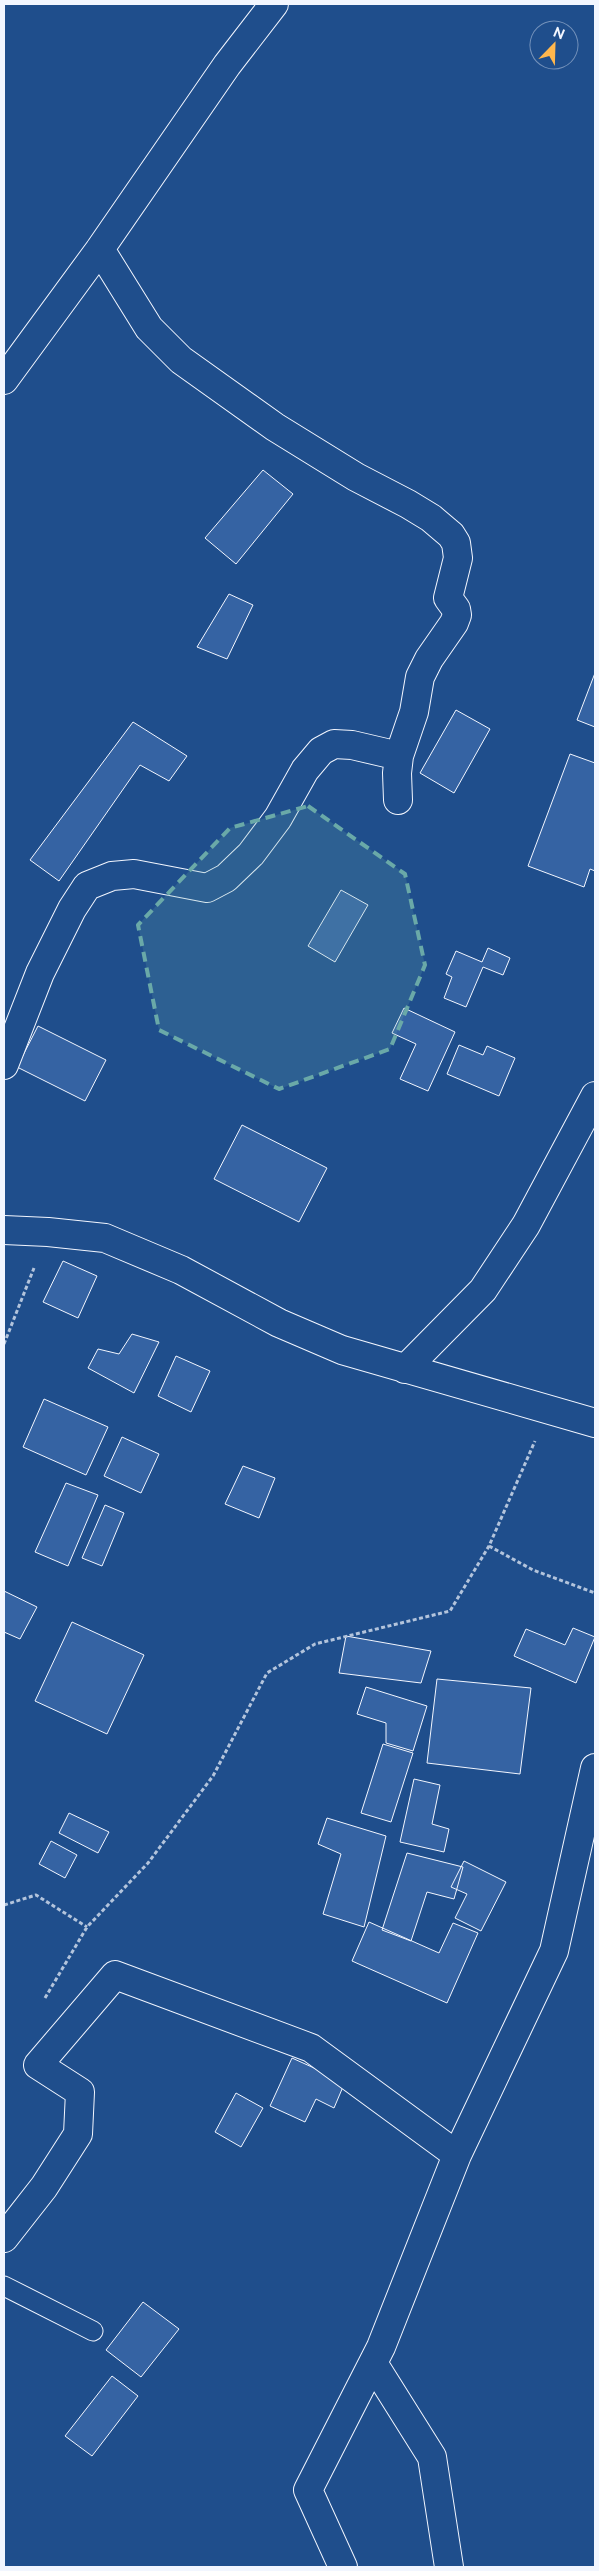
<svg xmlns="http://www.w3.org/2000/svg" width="599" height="2571" font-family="Raleway,sans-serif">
<rect width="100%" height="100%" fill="#1f4e8c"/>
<path fill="#3563a3" stroke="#f2f6ff" d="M263,470l30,24 -57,70 -31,-26z
M229,594l24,11 -26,54 -30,-12z
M595,673v54l-18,-7z
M456,710l34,19 -36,64 -34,-20z
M133,722l54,34 -18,25 -29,-16 -81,116 -29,-21z
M570,754l25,9v108l-5,-2 -6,18 -56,-21z
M341,890l27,15 -33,57 -27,-16z
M488,948l22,10 -7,17 -20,-8 -17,40 -22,-9 8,-21 -6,-3 10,-23 26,11z
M404,1008l51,24 -27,59 -28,-12 16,-35 -24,-11z
M38,1026l68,34 -21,41 -68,-34z
M459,1045l24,10 4,-9 28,12 -16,38 -52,-22z
M242,1125l85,43 -28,54 -85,-43z
M63,1261l34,15 -19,42 -35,-16z
M132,1334l27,8 -25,51 -46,-25 10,-19 21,5z
M176,1356l34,15 -19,41 -33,-16z
M44,1399l64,28 -22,48 -63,-28z
M122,1437l37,17 -18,39 -37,-17z
M243,1466l32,12 -16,40 -34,-14z
M66,1483l32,12 -30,71 -33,-14z
M105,1505l19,8 -22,53 -20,-8z
M4,1591l33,16 -17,32 -16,-7z
M72,1622l72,33 -37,79 -72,-33z
M573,1628l22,9 -19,46 -62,-27 12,-27 39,16z
M346,1636l85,15 -10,32 -82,-10z
M437,1679l94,9 -11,86 -93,-11z
M366,1687l61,19 -14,45 -27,-8v-20l-29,-9z
M383,1744l30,9 -22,69 -30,-9z
M414,1779l26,6 -8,39 17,5 -5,23 -44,-10z
M69,1813l40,19 -11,21 -39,-20z
M327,1818l59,18 -22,91 -41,-13 18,-60 -23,-10z
M51,1841l26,14 -12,23 -26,-14z
M407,1853l56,14 -9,32 -27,-7 -16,49 -29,-11z
M464,1861l42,21 -25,49 -26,-13 12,-24 -16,-7z
M369,1922l70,31 14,-30 25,10 -31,70 -95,-42z
M292,2058l53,24 -11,26 -18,-9 -11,23 -35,-16z
M236,2093l27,15 -22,39 -26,-15z
M143,2302l36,27 -38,48 -35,-27z
M112,2376l26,20 -46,60 -27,-20z"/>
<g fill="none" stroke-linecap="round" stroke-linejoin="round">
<g stroke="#f2f6ff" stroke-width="21">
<path id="service" d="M4,2286l89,45"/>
</g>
<g stroke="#f2f6ff" stroke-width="30">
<path id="minor" d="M100,249l49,79 32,32 94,67 81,50 52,27 23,14 20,17 5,8 2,15 -10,40 8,11 1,6 -3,8 -25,36 -9,18 -6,35 -15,44 -2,17 1,27
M4,380l96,-131 127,-184 47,-61
M4,1065l36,-92 32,-64 15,-23 25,-10 22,-2 73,14 19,-10 25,-24 27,-36 27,-48 16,-19 13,-7 18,1 47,11
M4,1230l44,2 57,6 76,32 98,53 63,27 253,73
M405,1369l78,-79 43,-65 69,-129
M4,2238l40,-51 34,-53 2,-42 -42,-27 77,-90 196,73 146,107
M373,2363l59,94 17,110
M343,2567l-35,-77 73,-143 76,-192 97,-204 41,-183"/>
</g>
<path stroke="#b3c4dc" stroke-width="3" stroke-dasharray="4 2.5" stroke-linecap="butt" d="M4,1344l30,-76
M489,1546l44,24 62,23
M4,1905l32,-10 51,32
M45,1998l42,-71 61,-64 65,-87 54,-103 48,-29 135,-33 39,-65 46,-105"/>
<use href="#service" stroke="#1f4e8c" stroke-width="19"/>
<use href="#minor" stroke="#1f4e8c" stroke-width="28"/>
</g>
<path fill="#6aa9a8" fill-opacity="0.2" stroke="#6aa9a8" stroke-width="4" stroke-dasharray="10 6" stroke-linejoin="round" d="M308,806l97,68 20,91 -35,84 -111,40 -120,-59 -21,-105 92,-97z"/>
<rect width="599" height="2571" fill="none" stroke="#f2f6ff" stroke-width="10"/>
<g transform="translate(554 45) rotate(23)"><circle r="24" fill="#1f4e8c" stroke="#7391ba"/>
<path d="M0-4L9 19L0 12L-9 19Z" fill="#ffb74d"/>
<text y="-8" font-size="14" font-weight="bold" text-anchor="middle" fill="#f2f6ff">N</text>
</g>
</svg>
